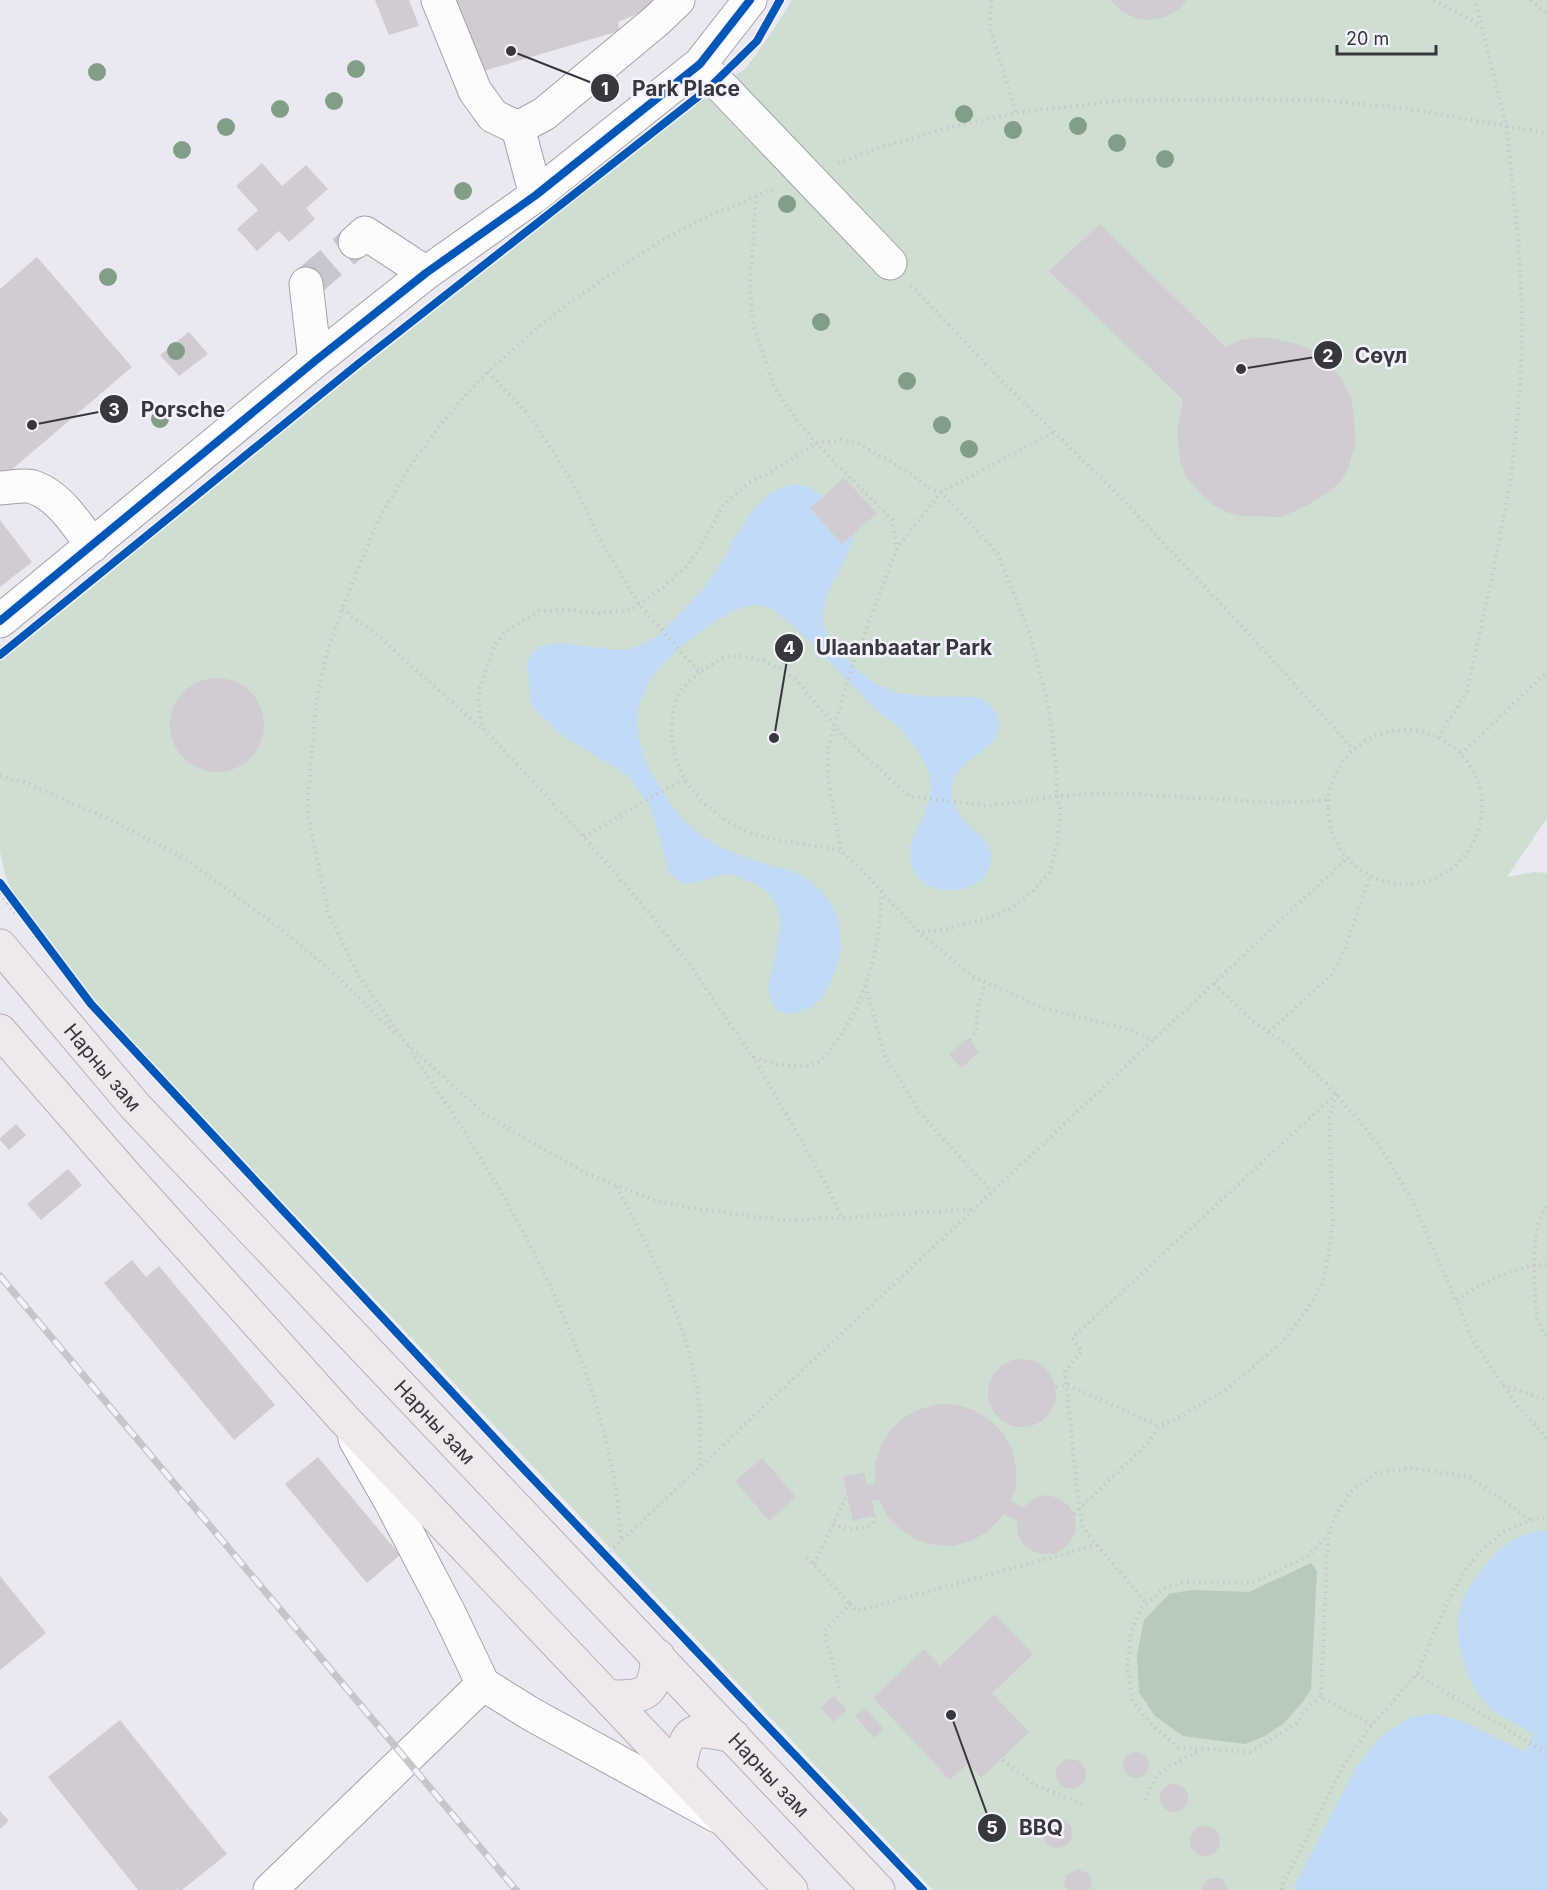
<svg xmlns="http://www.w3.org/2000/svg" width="1547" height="1890" font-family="Inter,sans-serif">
<rect width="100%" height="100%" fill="#eae8f1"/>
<path fill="#ceded1" d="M792,0h755v818l-40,59 27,-5 13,1v1017h-614l-835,-884 -86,-112 -7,-21 -5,-21v-195l695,-555 51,-34 28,-39z"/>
<path fill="#b8cabb" d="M1311,1563l6,8 -6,118 -9,14 -18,20 -19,13 -20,8 -62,-8 -28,-20 -16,-24 -2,-37 7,-35 25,-26 23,-4 57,2z"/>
<path fill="#c1daf7" d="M795,484l15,3 12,10 -12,12 32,35 11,-9c-2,27 -36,60 -30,89 2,11 12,21 19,30 14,15 31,32 51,37 17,5 36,6 54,6 11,0 25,-2 36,3 7,3 17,17 16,25 0,26 -38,32 -45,54 -14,44 41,51 37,82 -4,38 -79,41 -81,-4 -1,-24 20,-44 21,-68 1,-21 -17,-45 -31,-60 -9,-10 -22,-16 -31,-26 -24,-25 -48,-50 -73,-75 -9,-7 -22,-20 -33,-22 -22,-4 -37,9 -54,20 -37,25 -81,61 -70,112 2,7 3,15 6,22 17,34 34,63 68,83 18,10 39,17 59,23 7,2 15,3 22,6 51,23 59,77 30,122 -10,16 -29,23 -47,17l-6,-11 -3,-12 13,-63c-2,-23 -13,-37 -34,-45 -9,-4 -18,-7 -27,-5 -11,2 -25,11 -36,8 -7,-2 -10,-6 -15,-11l-19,-66 -23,-31 -67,-41 -29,-29 -4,-44 6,-9 9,-6 18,-3 56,7h13l22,-9 9,-7 41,-42 27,-39 4,-13 9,-10 9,-17 18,-18 12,-7z
M1537,1531h10v359h-252v-5l60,-116 25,-32 31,-20 25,-3 26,7 63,31 9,-18c-13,-8 -37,-18 -47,-29 -21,-23 -36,-69 -26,-99 6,-21 32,-53 50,-65 8,-4 18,-7 26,-10z"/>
<path fill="#d0ccd1" d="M375,0h34l10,26 -30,9z
M449,0h209l-13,11 -27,11 1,9 -139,41z
M1110,0h77l-9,10 -13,7 -14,3 -15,-2 -13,-6z
M262,163l20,23 24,-21 22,24 -22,19 9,11 -26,23 -10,-11 -22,20 -20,-22 21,-19 -22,-24z
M1100,224l126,124 13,-8 15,-2h17l26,6 13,5 15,11 16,18 9,18 4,19 1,29 -7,25 -7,12 -11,10 -22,14 -27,12 -39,-1 -16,-4 -13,-7 -15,-14 -12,-15 -6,-16 -3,-29 6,-31 -134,-129z
M37,257l95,110 -129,110 -3,-3v-185z
M189,332l19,22 -29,22 -19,-21z
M844,478l33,35 -35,31 -32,-36z
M0,520l32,42 -32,25z
M170 725a47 47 0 1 1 94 0a47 47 0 1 1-94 0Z
M968,1038l11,14 -18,16 -12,-14z
M16,1124l10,11 -17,15 -9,-10v-2z
M68,1169l14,16 -41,35 -14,-16z
M132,1260l14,17 13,-11 116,139 -41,35 -130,-157z
M988 1393a34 34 0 1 1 68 0a34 34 0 1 1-68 0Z
M938,1404l18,1 18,5 16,10 13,13 9,16 4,19v18l-5,15 12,7 13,-11 11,-2 11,3 10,7 6,9 2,12 -3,11 -7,10 -9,6 -12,1 -11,-2 -10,-7 -6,-10 -1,-14 -13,-7 -17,18 -16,9 -18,5 -18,-1 -18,-5 -16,-10 -13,-13 -9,-17 -7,1 3,14 -22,6 -10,-44 21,-5 3,13 8,-2v-19l6,-18 9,-15 13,-13 17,-9z
M318,1457l82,98 -33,28 -82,-99z
M762,1458l34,39 -27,24 -34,-40z
M0,1576l46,57 -46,37z
M995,1614l38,40 -41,39 37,39 -48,46 -13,-15 -18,17 -77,-82 51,-49 16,17z
M834,1696l13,14 -14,12 -12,-15z
M865,1708l19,21 -10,9 -19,-22z
M120,1720l107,134 -45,36h-44l-90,-113z
M1123 1765a13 13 0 1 1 26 0a13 13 0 1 1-26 0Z
M1056 1774a15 15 0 1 1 30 0a15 15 0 1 1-30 0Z
M1160 1798a14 14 0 1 1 28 0a14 14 0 1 1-28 0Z
M0,1811l9,10 -9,8z
M1042 1833a15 15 0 1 1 30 0a15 15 0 1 1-30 0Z
M1190 1841a15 15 0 1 1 30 0a15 15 0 1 1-30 0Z
M1077,1869l12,5 3,9 -3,7h-22l-3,-6 2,-9z
M1211,1878h9l3,2 5,10h-26l1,-6z"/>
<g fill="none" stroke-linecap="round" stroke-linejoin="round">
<path stroke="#c7c5cd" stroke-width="33" stroke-dasharray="33 16" stroke-linecap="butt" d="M306,284l49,-42"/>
<g stroke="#a3a2a8" stroke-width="35">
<path id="minor" d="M438,0l37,91 18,25 25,12 26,-14 112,-93 22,-21
M700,64l190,199
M518,128l18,67
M355,242l10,-9 61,40
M306,284l9,77
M0,488c10,0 24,-4 33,-1 25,8 45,38 59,59
M0,621l315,-260 111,-88 110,-78 164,-131 50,-64
M355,1439l36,63 58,111 34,71 48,30 186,102
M270,1890l213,-206"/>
</g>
<g stroke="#b9aeb5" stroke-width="35">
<g id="major">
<path id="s1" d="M0,946l135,160 743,784"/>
<path d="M0,1031l126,145 217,242 448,472"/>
<path d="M609,1697c37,0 45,-1 49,-41"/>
<path d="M679,1771c7,-44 12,-44 54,-35"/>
</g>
</g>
<path stroke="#c9c7cc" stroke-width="4" stroke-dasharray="1.5 4.5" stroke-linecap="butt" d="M991,0l-1,28 26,85
M1434,0l47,26
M1531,0l16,15
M838,163l41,-15 68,-20 69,-15 100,-12 144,-2 70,2 74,7 143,25
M773,189l-66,28 -50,26 -84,57 -36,28 -49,44 -27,28 -24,29 -31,43 -28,49 -36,88 -16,47 -10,47 -9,107 21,102 31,64 45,65 82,74 97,57 71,28 36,8 93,12 59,-2 131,-9
M756,196l-6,90 3,38 21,62 21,32 21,25 76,77 5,28
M911,285l88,93 120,118 119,126 115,127
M488,372l39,41 26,38 24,39 21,46 41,68 60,68 25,-15 19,-1 21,5 19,9 14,11 47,56 65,59 80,10 68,-10 60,-3 163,10 49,-3
M1053,433l-112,59 -44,56 -43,113 -26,87v29l13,74 18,16 60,65 53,44 71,32 88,22 23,10
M342,609l35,26 105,94
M699,672c-5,5 -11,10 -16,16 -7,10 -10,23 -11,34 -5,50 31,90 75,109 29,13 63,12 94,20
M1328 807a77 77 0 1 1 154 0a77 77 0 1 1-154 0Z
M1438,738l29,-47 28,-129 16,-85 9,-86 2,-72 -3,-72 -13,-122 -31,-125
M1461,754l86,-82
M0,776l24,6 85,37 75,39 101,74 54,46 58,57
M584,837l85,-50 15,-6
M881,891c1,51 -15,112 -46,152 -5,6 -9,14 -15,18 -18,11 -50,3 -68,-5l-62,-91 -40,-51 -66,-77 -100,-108 -5,-19v-20l15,-44 12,-15 33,-20 31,-1 29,3 32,-3 34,-24 23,-21 18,-28 17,-31 25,-23 23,-11 45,-29 25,-3 17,4 41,22 35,25 7,1 57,62 32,80 18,70 8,62 1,30 4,15 -4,32 -7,29 -17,19 -21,17 -21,9 -49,13 -23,2
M0,893l18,24
M1214,984l36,35 39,27 47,48 43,51 34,57 61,140 45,66 28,30
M866,986l19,71 36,57 71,78
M1269,1032l62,-57 13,-23 26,-76
M970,1040l6,-9 3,-29 7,-19
M408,1047c21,32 43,63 63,95 64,103 120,215 143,335 4,21 4,42 7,63
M753,1056l73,128 16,34
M616,1187c33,57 64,123 78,187 7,30 7,62 6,92
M1547,1207c-5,7 -8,14 -10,22 -4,16 -3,70 0,86 1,8 5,16 10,22
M1457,1300c26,-18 58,-34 90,-36
M1503,1385l44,15
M1056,1387l12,-2 91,41
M1074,1514l74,-71 11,-17 17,-7 52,-31 53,-45 23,-29 18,-29 7,-33 4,-31 -4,-102 7,-25
M833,1524c15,7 24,5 40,0l2,-9
M1097,1545l49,58
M605,1556l742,-698
M807,1557l43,47
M814,1564l33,-69
M1417,1674l33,21 97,58
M839,1688l-15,-57 26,-27 7,7 240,-66 -14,-18 -4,-19 -14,-137 17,-20 -10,-13 264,-244
M1321,1697l-14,11 -11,16 -46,28 -72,-5 -24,-20 -21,-25 -6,-35 4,-34 11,-26 21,-18 20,-7 68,1 57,-27 20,-21
M1372,1725l-51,-28 7,-162 8,-20 14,-23 26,-19 34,-5 60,9 61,43
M1003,1760l34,26 45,18
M1146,1800c11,-36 25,-32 54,-50
M1282,1890v-5l63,-122 27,-38 45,-51 31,-74 16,-28 18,-22 23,-19 26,-11 16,-2"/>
<use href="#minor" stroke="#fcfcfd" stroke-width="33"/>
<use href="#major" stroke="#efe9ec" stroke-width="33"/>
<g stroke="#c6c5c8" stroke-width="7">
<path id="rail" d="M0,1276l516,614"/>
</g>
<use href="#rail" stroke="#f6f2fd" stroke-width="4.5" stroke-dasharray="14" stroke-linecap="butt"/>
<g stroke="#f6f2fd" stroke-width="11">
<path id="cycleway" d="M0,621l315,-260 111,-88 110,-78 164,-131 50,-64
M0,655l358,-291 351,-276 48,-47 23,-41
M0,883l91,121 425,457 407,429"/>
</g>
<use href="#cycleway" stroke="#0057b8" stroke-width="8"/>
</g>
<g fill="#839e87">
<circle cx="356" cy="69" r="9"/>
<circle cx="97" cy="72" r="9"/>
<circle cx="334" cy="101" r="9"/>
<circle cx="280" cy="109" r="9"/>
<circle cx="964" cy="114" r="9"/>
<circle cx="1078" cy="126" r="9"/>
<circle cx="226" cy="127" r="9"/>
<circle cx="1013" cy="130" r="9"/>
<circle cx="1117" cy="143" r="9"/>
<circle cx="182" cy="150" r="9"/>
<circle cx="1165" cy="159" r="9"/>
<circle cx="463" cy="191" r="9"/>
<circle cx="787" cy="204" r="9"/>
<circle cx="108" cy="277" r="9"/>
<circle cx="821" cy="322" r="9"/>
<circle cx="176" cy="351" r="9"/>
<circle cx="907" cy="381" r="9"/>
<circle cx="160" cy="419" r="9"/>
<circle cx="942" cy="425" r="9"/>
<circle cx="969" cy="449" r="9"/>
</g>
<g text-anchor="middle" stroke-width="5" stroke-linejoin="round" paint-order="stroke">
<g font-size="20" fill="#39373e" stroke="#f6f2fd">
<text dy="7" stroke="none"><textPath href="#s1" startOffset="159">Нарны зам</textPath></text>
<text dy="7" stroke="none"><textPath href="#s1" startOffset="645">Нарны зам</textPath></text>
<text dy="7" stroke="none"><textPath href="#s1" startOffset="1131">Нарны зам</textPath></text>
</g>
</g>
<path fill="none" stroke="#39373e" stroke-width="2" d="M511 51L605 88M1241 369L1328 355M32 425L114 409M774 738L789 648M951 1715L992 1828"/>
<g fill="#39373e" stroke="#f6f2fd" stroke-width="2">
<circle cx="511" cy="51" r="6"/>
<circle cx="1241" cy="369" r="6"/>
<circle cx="32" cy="425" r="6"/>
<circle cx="774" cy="738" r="6"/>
<circle cx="951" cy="1715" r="6"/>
<circle cx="605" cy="88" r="15"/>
<circle cx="1328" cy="355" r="15"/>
<circle cx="114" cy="409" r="15"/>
<circle cx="789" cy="648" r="15"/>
<circle cx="992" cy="1828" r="15"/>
</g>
<g font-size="18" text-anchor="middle" font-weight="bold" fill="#fff">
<text x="605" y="95">1</text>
<text x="1328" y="362">2</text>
<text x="114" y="416">3</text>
<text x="789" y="654">4</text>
<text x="992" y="1834">5</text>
</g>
<g font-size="21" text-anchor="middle" font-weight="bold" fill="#39373e" stroke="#f6f2fd" stroke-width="5" stroke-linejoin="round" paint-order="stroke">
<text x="686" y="96">Park Place</text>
<text x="1381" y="363">Сөүл</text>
<text x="183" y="417">Porsche</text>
<text x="904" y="655">Ulaanbaatar Park</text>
<text x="1041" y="1835">BBQ</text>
</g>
<path d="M1337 45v9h99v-9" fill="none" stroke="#39373e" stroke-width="3"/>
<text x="1346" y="45" font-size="18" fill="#39373e" stroke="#f6f2fd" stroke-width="4.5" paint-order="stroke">20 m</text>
</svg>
